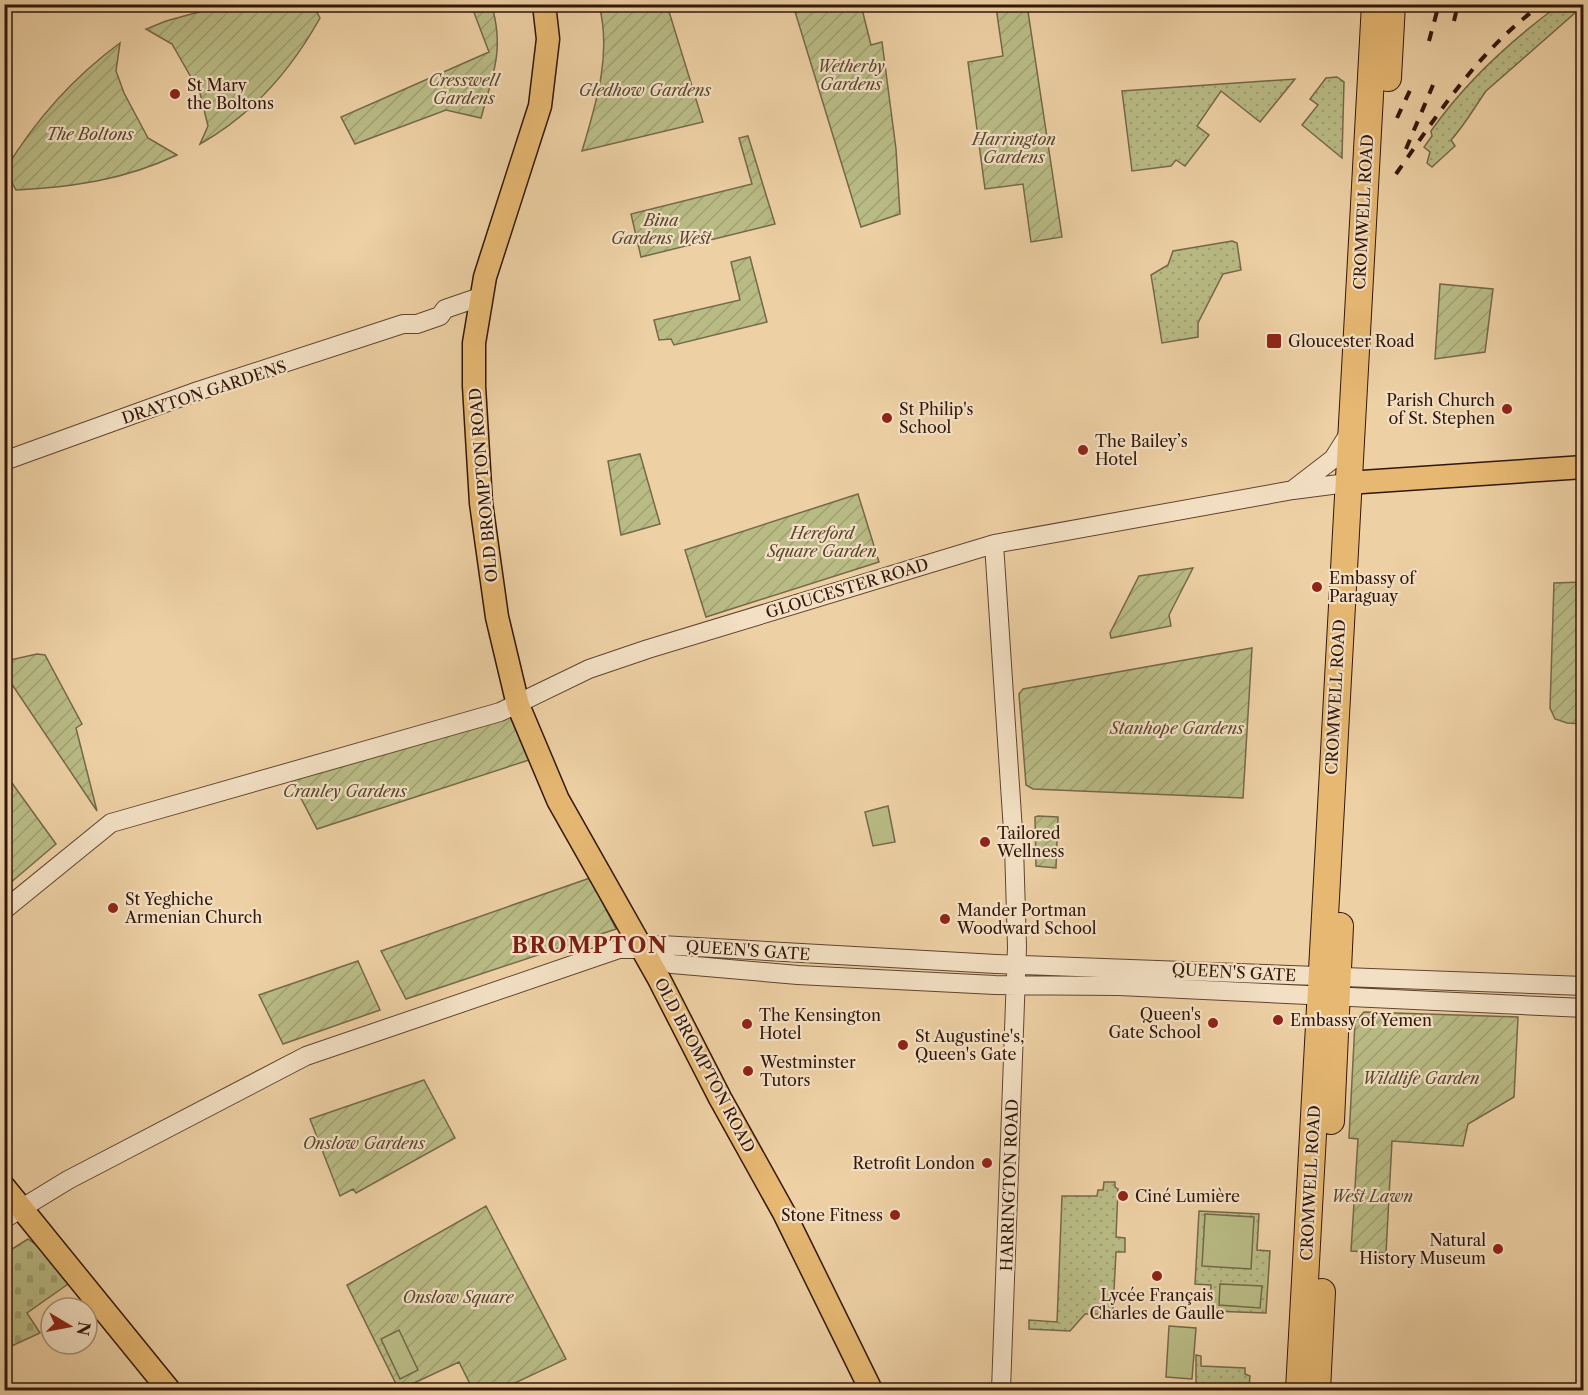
<svg xmlns="http://www.w3.org/2000/svg" width="1588" height="1395" font-family="'Libre Caslon Text',serif">
<defs>
<pattern id="grass-dots" width="8" height="8" patternUnits="userSpaceOnUse" patternTransform="scale(1.5)"><rect width="8" height="8" fill="#b9bb85"/><path d="M2 2h.1M6 6h.1" fill="none" stroke="#a0a072" stroke-width="1.8" stroke-linecap="round"/></pattern>
<pattern id="cemetery-stones" width="16" height="16" patternUnits="userSpaceOnUse" patternTransform="scale(1.5)"><rect width="16" height="16" fill="#b9bb85"/><path d="M2 7V4a2 2 0 0 1 4 0v3zM10 15v-3a2 2 0 0 1 4 0v3z" fill="#a0a072"/></pattern>
<pattern id="garden-furrows" width="10" height="10" patternUnits="userSpaceOnUse" patternTransform="scale(1.5)"><rect width="10" height="10" fill="#b9bb85"/><path d="M-1 1l2-2M0 10L10 0M9 11l2-2" fill="none" stroke="#a0a072"/></pattern>
</defs>
<rect width="100%" height="100%" fill="#edd0a4"/>
<filter id="stains"><feTurbulence type="fractalNoise" baseFrequency=".00333" numOctaves="4"/><feColorMatrix values="0 0 0 0 .2 0 0 0 0 .09 0 0 0 0 .02 0 0 0 .5 -.17"/></filter>
<radialGradient id="worn" r=".72"><stop offset=".6" stop-color="#630" stop-opacity="0"/><stop offset="1" stop-color="#630" stop-opacity=".3"/></radialGradient>
<path fill="url(#grass-dots)" stroke="#766848" stroke-width="1.5" d="M1559,5h25l-98,86c-12,17 -22,35 -35,49l4,6 -23,21 -5,-4 3,-11 -6,-5 8,-11 -1,-5c35,-50 79,-90 128,-126z
M1337,77l7,5 -2,76 -40,-33 16,-20 -8,-6 16,-21z
M1295,79l-35,43 -39,-31 -24,35 12,9 -24,31 -9,-6 -5,6 -39,5 -10,-80z
M1232,241l5,2 4,27 -18,4 -25,49v14l-36,6 -11,-68 17,-10 5,-14z
M1104,1182h11v5l3,2 -2,48 9,1v14h-9l-3,57 -5,5h-23l-15,17 -41,-2v-9l28,2 5,-126h35l1,-6h5z
M1199,1211l60,3 -2,36 13,1 -4,62 -56,-2 1,-26 -16,-1z
M1196,1355l5,1v10l44,2v6l5,2 -1,10h-6v4h-47z"/>
<path fill="url(#cemetery-stones)" stroke="#766848" stroke-width="1.5" d="M28,1239l10,7 33,36 -44,31 13,20 -35,16v-102l4,4z"/>
<path fill="url(#garden-furrows)" stroke="#766848" stroke-width="1.5" d="M228,4l85,1 7,13c-29,52 -68,97 -120,126l8,-18 -8,-33 -28,-49 -26,-15 20,-8z
M488,4l24,1 -19,5c11,42 -1,67 -12,108l-35,-8 -91,34 -14,-27 148,-65 -16,-42z
M599,5h68l36,117 -121,29c14,-47 30,-97 17,-146z
M793,5h68l10,40 11,-3 14,107 4,65 -39,13z
M1004,5h23l35,232 -31,5 -8,-58 -38,5 -17,-127 35,-6 -7,-49z
M120,43l-4,28 8,22 24,45 29,17c-53,25 -104,32 -161,35l-11,-20c31,-51 67,-92 115,-127z
M748,136l27,88 -134,33 -10,-43 121,-30 -13,-46z
M750,257l17,65 -93,23 -3,-6 -12,1 -5,-20 86,-20 -9,-38z
M1440,284l53,5 -8,63 -50,7z
M640,454l20,70 -39,11 -13,-74z
M858,494l21,68 -173,55 -21,-67z
M1193,568l-24,47 2,11 -60,12 -1,-5 29,-57z
M1583,582v142l-16,-1 -12,-4 -5,-11 4,-125z
M1252,648l-9,150 -210,-9 -7,-4 -7,-91 4,-5z
M37,654l8,1 37,69 -6,4 1,4 20,79 -92,-137v-13z
M508,712l21,48 -212,69 -26,-50z
M4,772l52,72 -47,40 -5,-7z
M1038,816l20,1 -2,51 -20,-2 -1,-49z
M590,878l26,51 -210,70 -25,-48z
M358,961l22,49 -97,34 -24,-49z
M1364,1012l154,5 -4,80 -46,27 -5,22 -71,-5 -6,112 -35,-2 7,-112 -9,-1 6,-116z
M424,1080l31,58 -99,55 -3,-4 -13,7 -30,-77z
M486,1206l80,153 -66,31h-27l-14,-28 -60,28 -52,-105z"/>
<path fill="#b9bb85" stroke="#766848" stroke-width="1.5" d="M888,806l7,36 -22,4 -8,-34z
M1205,1214l49,3 -3,52 -49,-3z
M1220,1284l42,2 -2,22 -41,-3z
M1169,1326l27,2 -4,51 -26,-2z
M399,1330l19,40 -18,9 -19,-40z"/>
<g fill="none" stroke-linecap="round" stroke-linejoin="round">
<g stroke="#614430" stroke-width="20">
<path id="minor" d="M4,461l194,-70 205,-67h14l23,-8 5,-7 35,-12
M1294,489l39,-30 17,-27
M994,544l20,302 3,101 -16,443
M4,910l107,-87 389,-111 89,-43 59,-20 346,-105 299,-54 54,-7
M643,949l29,15 126,11 197,10 124,1 465,22
M4,1219l64,-39 238,-124 313,-107h24l18,-4 335,19 588,22"/>
</g>
<g stroke="#32160a" stroke-width="25">
<path id="major" d="M544,4l4,35 -8,67 -55,171 -11,66v43l7,117 16,114 21,88 40,95 100,177 62,121 64,115 87,177
M1347,483l237,-16
M4,1187l165,203"/>
</g>
<g stroke="#32160a" stroke-width="28">
<path id="highway" d="M1388,78l4,-74
M1331,1121l9,-195
M1299,1390l76,-1386
M1317,1390l5,-98"/>
</g>
<use href="#minor" stroke="#f3e0c4" stroke-width="18"/>
<use href="#major" stroke="#e6b872" stroke-width="22"/>
<use href="#highway" stroke="#e6b872" stroke-width="26"/>
<path stroke="#32160a" stroke-width="4" stroke-dasharray="10 10" stroke-linecap="butt" d="M1454,21l4,-17
M1429,41l10,-37
M1397,118l15,-32
M1406,149l27,-64
M1396,174c45,-64 81,-122 146,-170"/>
</g>
<g fill="#8f2418" stroke="#f3e0c4" stroke-width="2">
<circle cx="175" cy="94" r="6"/>
<rect x="1266" y="333" width="16" height="16" rx="3"/>
<circle cx="1507" cy="409" r="6"/>
<circle cx="887" cy="418" r="6"/>
<circle cx="1083" cy="450" r="6"/>
<circle cx="1317" cy="587" r="6"/>
<circle cx="985" cy="842" r="6"/>
<circle cx="113" cy="908" r="6"/>
<circle cx="945" cy="919" r="6"/>
<circle cx="1278" cy="1020" r="6"/>
<circle cx="1213" cy="1023" r="6"/>
<circle cx="747" cy="1024" r="6"/>
<circle cx="903" cy="1045" r="6"/>
<circle cx="748" cy="1071" r="6"/>
<circle cx="987" cy="1163" r="6"/>
<circle cx="1123" cy="1196" r="6"/>
<circle cx="895" cy="1215" r="6"/>
<circle cx="1498" cy="1249" r="6"/>
<circle cx="1157" cy="1276" r="6"/>
</g>
<g text-anchor="middle" stroke-width="4.5" stroke-linejoin="round" paint-order="stroke">
<g font-size="16" font-style="italic" fill="#5a482f" stroke="#f3e0c4">
<text x="851" y="72">Wetherby<tspan x="851" dy="18">Gardens</tspan></text>
<text x="464" y="86">Cresswell<tspan x="464" dy="18">Gardens</tspan></text>
<text x="645" y="96">Gledhow Gardens</text>
<text x="90" y="140">The Boltons</text>
<text x="1014" y="145">Harrington<tspan x="1014" dy="18">Gardens</tspan></text>
<text x="661" y="226">Bina<tspan x="661" dy="18">Gardens West</tspan></text>
<text x="822" y="539">Hereford<tspan x="822" dy="18">Square Garden</tspan></text>
<text x="1177" y="734">Stanhope Gardens</text>
<text x="345" y="797">Cranley Gardens</text>
<text x="1421" y="1084">Wildlife Garden</text>
<text x="364" y="1149">Onslow Gardens</text>
<text x="1372" y="1202">West Lawn</text>
<text x="458" y="1303">Onslow Square</text>
</g>
<g font-size="16" fill="#32160a" stroke="#f3e0c4" text-anchor="start">
<text x="187" y="91">St Mary<tspan x="187" dy="18">the Boltons</tspan></text>
<text x="1288" y="347">Gloucester Road</text>
<text x="1495" y="406" text-anchor="end">Parish Church<tspan x="1495" dy="18">of St. Stephen</tspan></text>
<text x="899" y="415">St Philip's<tspan x="899" dy="18">School</tspan></text>
<text x="1095" y="447">The Bailey’s<tspan x="1095" dy="18">Hotel</tspan></text>
<text x="1329" y="584">Embassy of<tspan x="1329" dy="18">Paraguay</tspan></text>
<text x="997" y="839">Tailored<tspan x="997" dy="18">Wellness</tspan></text>
<text x="125" y="905">St Yeghiche<tspan x="125" dy="18">Armenian Church</tspan></text>
<text x="957" y="916">Mander Portman<tspan x="957" dy="18">Woodward School</tspan></text>
<text x="1201" y="1020" text-anchor="end">Queen's<tspan x="1201" dy="18">Gate School</tspan></text>
<text x="759" y="1021">The Kensington<tspan x="759" dy="18">Hotel</tspan></text>
<text x="1290" y="1026">Embassy of Yemen</text>
<text x="915" y="1042">St Augustine's,<tspan x="915" dy="18">Queen's Gate</tspan></text>
<text x="760" y="1068">Westminster<tspan x="760" dy="18">Tutors</tspan></text>
<text x="975" y="1169" text-anchor="end">Retrofit London</text>
<text x="1135" y="1202">Ciné Lumière</text>
<text x="883" y="1221" text-anchor="end">Stone Fitness</text>
<text x="1486" y="1246" text-anchor="end">Natural<tspan x="1486" dy="18">History Museum</tspan></text>
<text x="1157" y="1301" text-anchor="middle">Lycée Français<tspan x="1157" dy="18">Charles de Gaulle</tspan></text>
</g>
<g font-size="16" fill="#32160a" stroke="#f3e0c4">
<text transform="translate(1363 212) rotate(-87)" y="6">CROMWELL ROAD</text>
<text transform="translate(204 392) rotate(-18)" y="6">DRAYTON GARDENS</text>
<text transform="translate(483 485) rotate(-95)" y="6">OLD BROMPTON ROAD</text>
<text transform="translate(847 588) rotate(-17)" y="6">GLOUCESTER ROAD</text>
<text transform="translate(1335 697) rotate(-87)" y="6">CROMWELL ROAD</text>
<text transform="translate(748 950) rotate(4)" y="6">QUEEN'S GATE</text>
<text transform="translate(1234 972) rotate(3)" y="6">QUEEN'S GATE</text>
<text transform="translate(705 1065) rotate(62)" y="6">OLD BROMPTON ROAD</text>
<text transform="translate(1310 1183) rotate(-87)" y="6">CROMWELL ROAD</text>
<text transform="translate(1009 1185) rotate(-88)" y="6">HARRINGTON ROAD</text>
</g>
<g font-size="22" font-weight="bold" letter-spacing="1.5" fill="#7a1f14" stroke="#f3e0c4">
<text x="590" y="953">BROMPTON</text>
</g>
</g>
<rect width="1588" height="1395" fill="none" stroke="#edd0a4" stroke-width="24"/>
<rect x="6" y="6" width="1576" height="1383" fill="none" stroke="#32160a" stroke-width="3"/>
<rect x="12" y="12" width="1564" height="1371" fill="none" stroke="#32160a" stroke-width="1.5"/>
<g transform="translate(69 1326) rotate(100)"><circle r="28" fill="#f3e0c4" stroke="#a68f7a" stroke-width="1.5"/>
<path d="M0-4.5L10 22L0 15L-10 22Z" fill="#8f2418"/>
<text y="-9" font-size="16" font-weight="bold" text-anchor="middle" fill="#32160a">N</text>
</g>
<rect width="100%" height="100%" filter="url(#stains)"/>
<rect width="100%" height="100%" fill="url(#worn)"/>
</svg>
